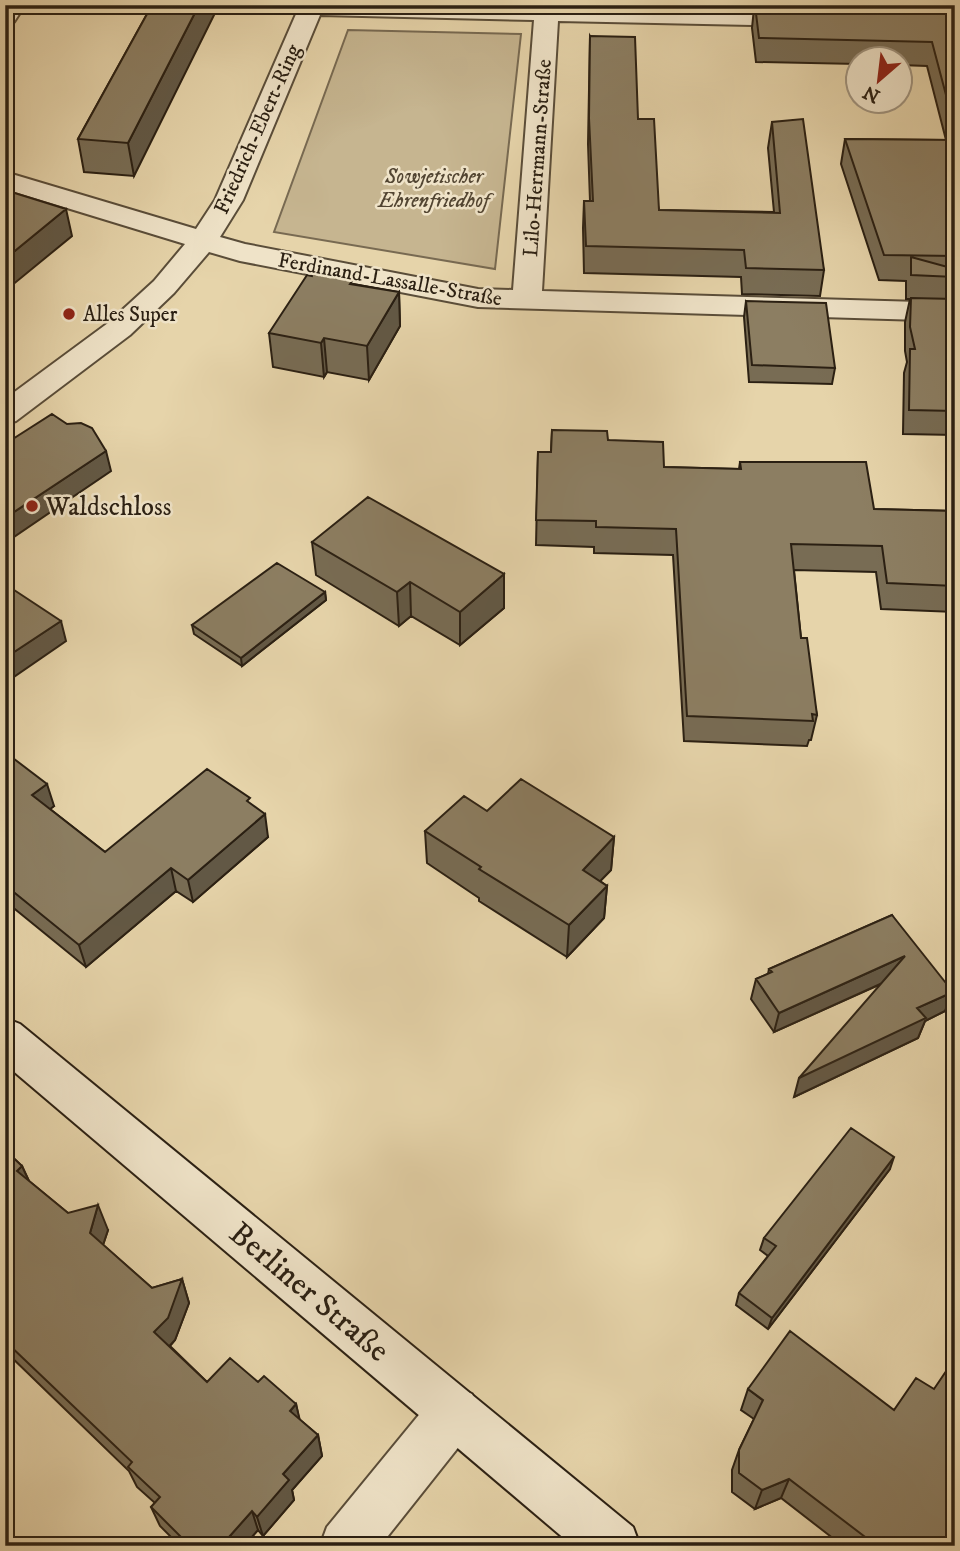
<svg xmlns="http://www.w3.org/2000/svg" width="960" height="1551" font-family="'IM FELL DW Pica',serif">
<rect width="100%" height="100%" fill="#e6d4aa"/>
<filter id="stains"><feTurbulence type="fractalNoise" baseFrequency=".00286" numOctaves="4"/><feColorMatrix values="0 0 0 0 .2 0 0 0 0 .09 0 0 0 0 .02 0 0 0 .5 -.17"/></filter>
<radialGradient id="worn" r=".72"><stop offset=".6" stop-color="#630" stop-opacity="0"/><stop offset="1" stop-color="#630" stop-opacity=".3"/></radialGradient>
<path fill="#c6b590" stroke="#786a52" stroke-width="2" d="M348,30l173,4 -26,235 -221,-37z"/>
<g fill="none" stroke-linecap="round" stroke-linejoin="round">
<g stroke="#5a4d39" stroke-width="4">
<path id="minor" d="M5,5h20l-11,17 -9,2z
M300,5h213l302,9 3,5 -3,5 -9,2 -248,-5 -16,270 413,12v18l-477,-14 -238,-46 -31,-9 -35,41 -44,42 -114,86 -11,3v-25l103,-76 46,-42 31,-37 -180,-55v-17l191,57 19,-29zM320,15l214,5 -21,270 -35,-1 -233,-45 -25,-7 23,-37z
M454,1387l18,7 7,18 -7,18 -92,116h-60l7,-19 109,-133z"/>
</g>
<g stroke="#2b2013" stroke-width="4">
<path id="secondary" d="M5,1018l15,6 613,503 7,19h-67l-568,-482z"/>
</g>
<use href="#minor" fill="#efe3c8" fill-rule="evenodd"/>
<use href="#secondary" fill="#efe3c8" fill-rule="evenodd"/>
</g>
<path fill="#786c54" stroke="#2b2013" stroke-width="2" d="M152,5l-18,171 -50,-4 -6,-33z
M749,5h206v430l-52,-1 1,-61 3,-11 -2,-11v-29l5,-23h-4v-18l-27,-1 -38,-116 4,-25 101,1 -19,-74 -27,-1v-5h-42v4l-102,-2 -4,-34 2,-20h-5z
M590,36l48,83 21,91 115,2 -6,-64 4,-26 52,148 -4,26 -78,-2 -1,-17 -157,-4 -1,-45 1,-27h6l-2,-57z
M353,284l46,8 1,34 -31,54 -42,-8 -3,5 -51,-10 -4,-34z
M746,301l89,67 -3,16 -83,-2 -5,-65z
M552,430l56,10 56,27 75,2 1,-7 134,47 81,2v101l-74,-3 -5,-37 -82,-2 7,68 16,77 -6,25h-2l-2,6 -123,-5 -11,-186 -79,-2v-6l-58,-2 2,-93h13z
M312,542l192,32v34l-44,37 -49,-29 -12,10 -83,-51z
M325,592l1,8 -84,66 -48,-32 -2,-9z
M5,752l49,54 -4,3 55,43 146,-47 17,32 -75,65 -17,-11 -90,76 -81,-66z
M487,811l127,26 -3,33 -11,11 7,5 -3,32 -37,39 -88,-56v-3l-52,-35 -2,-32z
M892,915l53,96 -20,10 -7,17 -124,59 87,-113 -107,48 -23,-33 5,-20 12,-5 1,-5z
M5,1150l17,16 7,15 39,32 40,17 -5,15 49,43 30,-9 7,24 -14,37 -5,6 37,36h51l38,22 3,15 19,16 4,21 -30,34 2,10 -31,36 -5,-6 -14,16h-64l-20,-20 -9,-19 4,-4 -18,-16 -8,-16 -124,-120z
M890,1169l-122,160 -32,-24 3,-12 29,-37 -8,-6 4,-12z
M748,1389l207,157h-112l-62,-48 -26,11 -23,-17v-22l7,-20 15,-31 -13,-9z"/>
<path fill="#625845" stroke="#2b2013" stroke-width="2" d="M199,5h20l-85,171 -6,-33z
M66,209l6,27 -67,55v-32z
M399,292l1,34 -31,54 -2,-34z
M324,338l3,34 -3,5 -3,-34z
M106,451l5,20 -106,72v-25z
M504,574v34l-44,37v-33z
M410,582l1,34 -12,10 -2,-34z
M325,592l1,8 -84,66 -1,-8z
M61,621l5,20 -61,42v-25z
M47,784l7,22 -15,12 -7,-23z
M265,814l3,23 -75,65 -5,-22z
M614,837l-3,33 -31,32 3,-32z
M171,868l5,23 -90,76 -7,-22z
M607,886l-3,32 -37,39 2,-32z
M905,956l-7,20 -124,56 5,-19z
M953,992l-8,19 -20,10 -7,17 -124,59 5,-19 118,-70z
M894,1157l-4,12 -122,160 4,-11z
M22,1166l11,24 -16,-19z
M98,1205l10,25 -9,27 -9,-24z
M182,1279l7,24 -14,37 -13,14 -8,-22z
M296,1404l5,21 -11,-14z
M318,1435l4,21 -30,34 2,10 -31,36 -6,-19 26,-43z
M789,1479l-8,19 -26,11 7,-19z
M252,1511l6,19 -14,16h-23z"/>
<path fill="#8c7e62" stroke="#2b2013" stroke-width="2" d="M152,5h47l-71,138 -50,-4z
M755,5h79l121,3v121l-23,-87 -173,-4z
M590,36l45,1 3,82h16l5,91 121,3 -8,-91 31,-3 21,151 -78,-2 -2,-18 -158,-4 -2,-45h9l-4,-83z
M845,139l110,1v116l-71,-1z
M5,190l61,19 -61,50z
M911,257l44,12v8l-44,-2z
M314,272l39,8 -3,4 49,8 -32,54 -43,-8 -3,5 -52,-10 38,-58 5,1z
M911,298l44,1v112l-46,-1 1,-61h5l-5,-22z
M746,301l80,2 9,65 -83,-3z
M52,414l15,10 14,-1 11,5 14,23 -101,67v-74z
M552,430l55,1 1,9 55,2 1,25 77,2 -1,-7h126l8,47 81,2v75l-68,-3 -5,-37 -91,-2 10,94h6l10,77 -5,-1 1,7 -126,-5 -11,-187 -80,-2v-6l-60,-1 2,-68h13z
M368,497l136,77 -44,38 -50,-30 -13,10 -85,-50z
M277,563l48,29 -84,66 -49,-33z
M5,584l56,37 -56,37z
M5,752l42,32 -15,11 73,57 102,-83 43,29 -3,3 18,13 -77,66 -17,-12 -92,77 -74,-60z
M521,779l93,58 -31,33 24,16 -38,39 -90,-56 2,-2 -56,-36 39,-35 23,15z
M892,915l61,77 -36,16 9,10 -127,60 106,-122 -126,57 -23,-34 16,-7 -3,-3z
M851,1128l43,29 -122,161 -33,-25 37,-47 -12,-8z
M5,1150l17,16 -5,5 51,42 30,-8 -8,28 62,55 30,-9 -14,39 -14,14 53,50 23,-24 28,24 6,-6 32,28 -6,7 28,24 -35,39 6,6 -32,37 -5,-6 -31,35h-31l-39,-39 9,-10 -32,-30 4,-5 -127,-121z
M790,1331l104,79 22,-32 18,11 21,-31v188h-78l-88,-67 -27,11 -23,-17v-23l24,-50 -15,-11z"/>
<g fill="#8f2418" stroke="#efe3c8" stroke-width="2.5">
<circle cx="69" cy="314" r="7"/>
<circle cx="32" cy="506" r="7"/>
</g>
<g text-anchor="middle" stroke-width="5" stroke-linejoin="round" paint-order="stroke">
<g font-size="21" fill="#2b2013" stroke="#efe3c8">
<text transform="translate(257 129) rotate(-66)" y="7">Friedrich-Ebert-Ring</text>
<text transform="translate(537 158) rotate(-86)" y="7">Lilo-Herrmann-Straße</text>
<text transform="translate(390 279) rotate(10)" y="7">Ferdinand-Lassalle-Straße</text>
</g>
<g font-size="21" font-style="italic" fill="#524532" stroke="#efe3c8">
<text x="434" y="183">Sowjetischer<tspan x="434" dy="24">Ehrenfriedhof</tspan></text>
</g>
<g font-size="21" fill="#2b2013" stroke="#efe3c8" text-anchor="start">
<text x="83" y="321">Alles Super</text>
</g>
<g font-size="26" fill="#2b2013" stroke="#efe3c8" text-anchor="start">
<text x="46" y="515">Waldschloss</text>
</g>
<g font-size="32" fill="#2b2013" stroke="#efe3c8">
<text transform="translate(310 1291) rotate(40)" y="11">Berliner Straße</text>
</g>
</g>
<rect width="960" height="1551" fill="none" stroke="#e6d4aa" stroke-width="28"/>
<rect x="7" y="7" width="946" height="1537" fill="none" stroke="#2b2013" stroke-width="3.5"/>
<rect x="14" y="14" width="932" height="1523" fill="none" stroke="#2b2013" stroke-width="2"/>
<g transform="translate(879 80) rotate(208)"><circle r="33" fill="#efe3c8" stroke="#a19580" stroke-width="2"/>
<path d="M0-5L12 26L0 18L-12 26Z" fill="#8f2418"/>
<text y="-10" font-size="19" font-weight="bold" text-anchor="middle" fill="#2b2013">N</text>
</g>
<rect width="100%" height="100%" filter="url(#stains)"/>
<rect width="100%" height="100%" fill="url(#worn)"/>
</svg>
